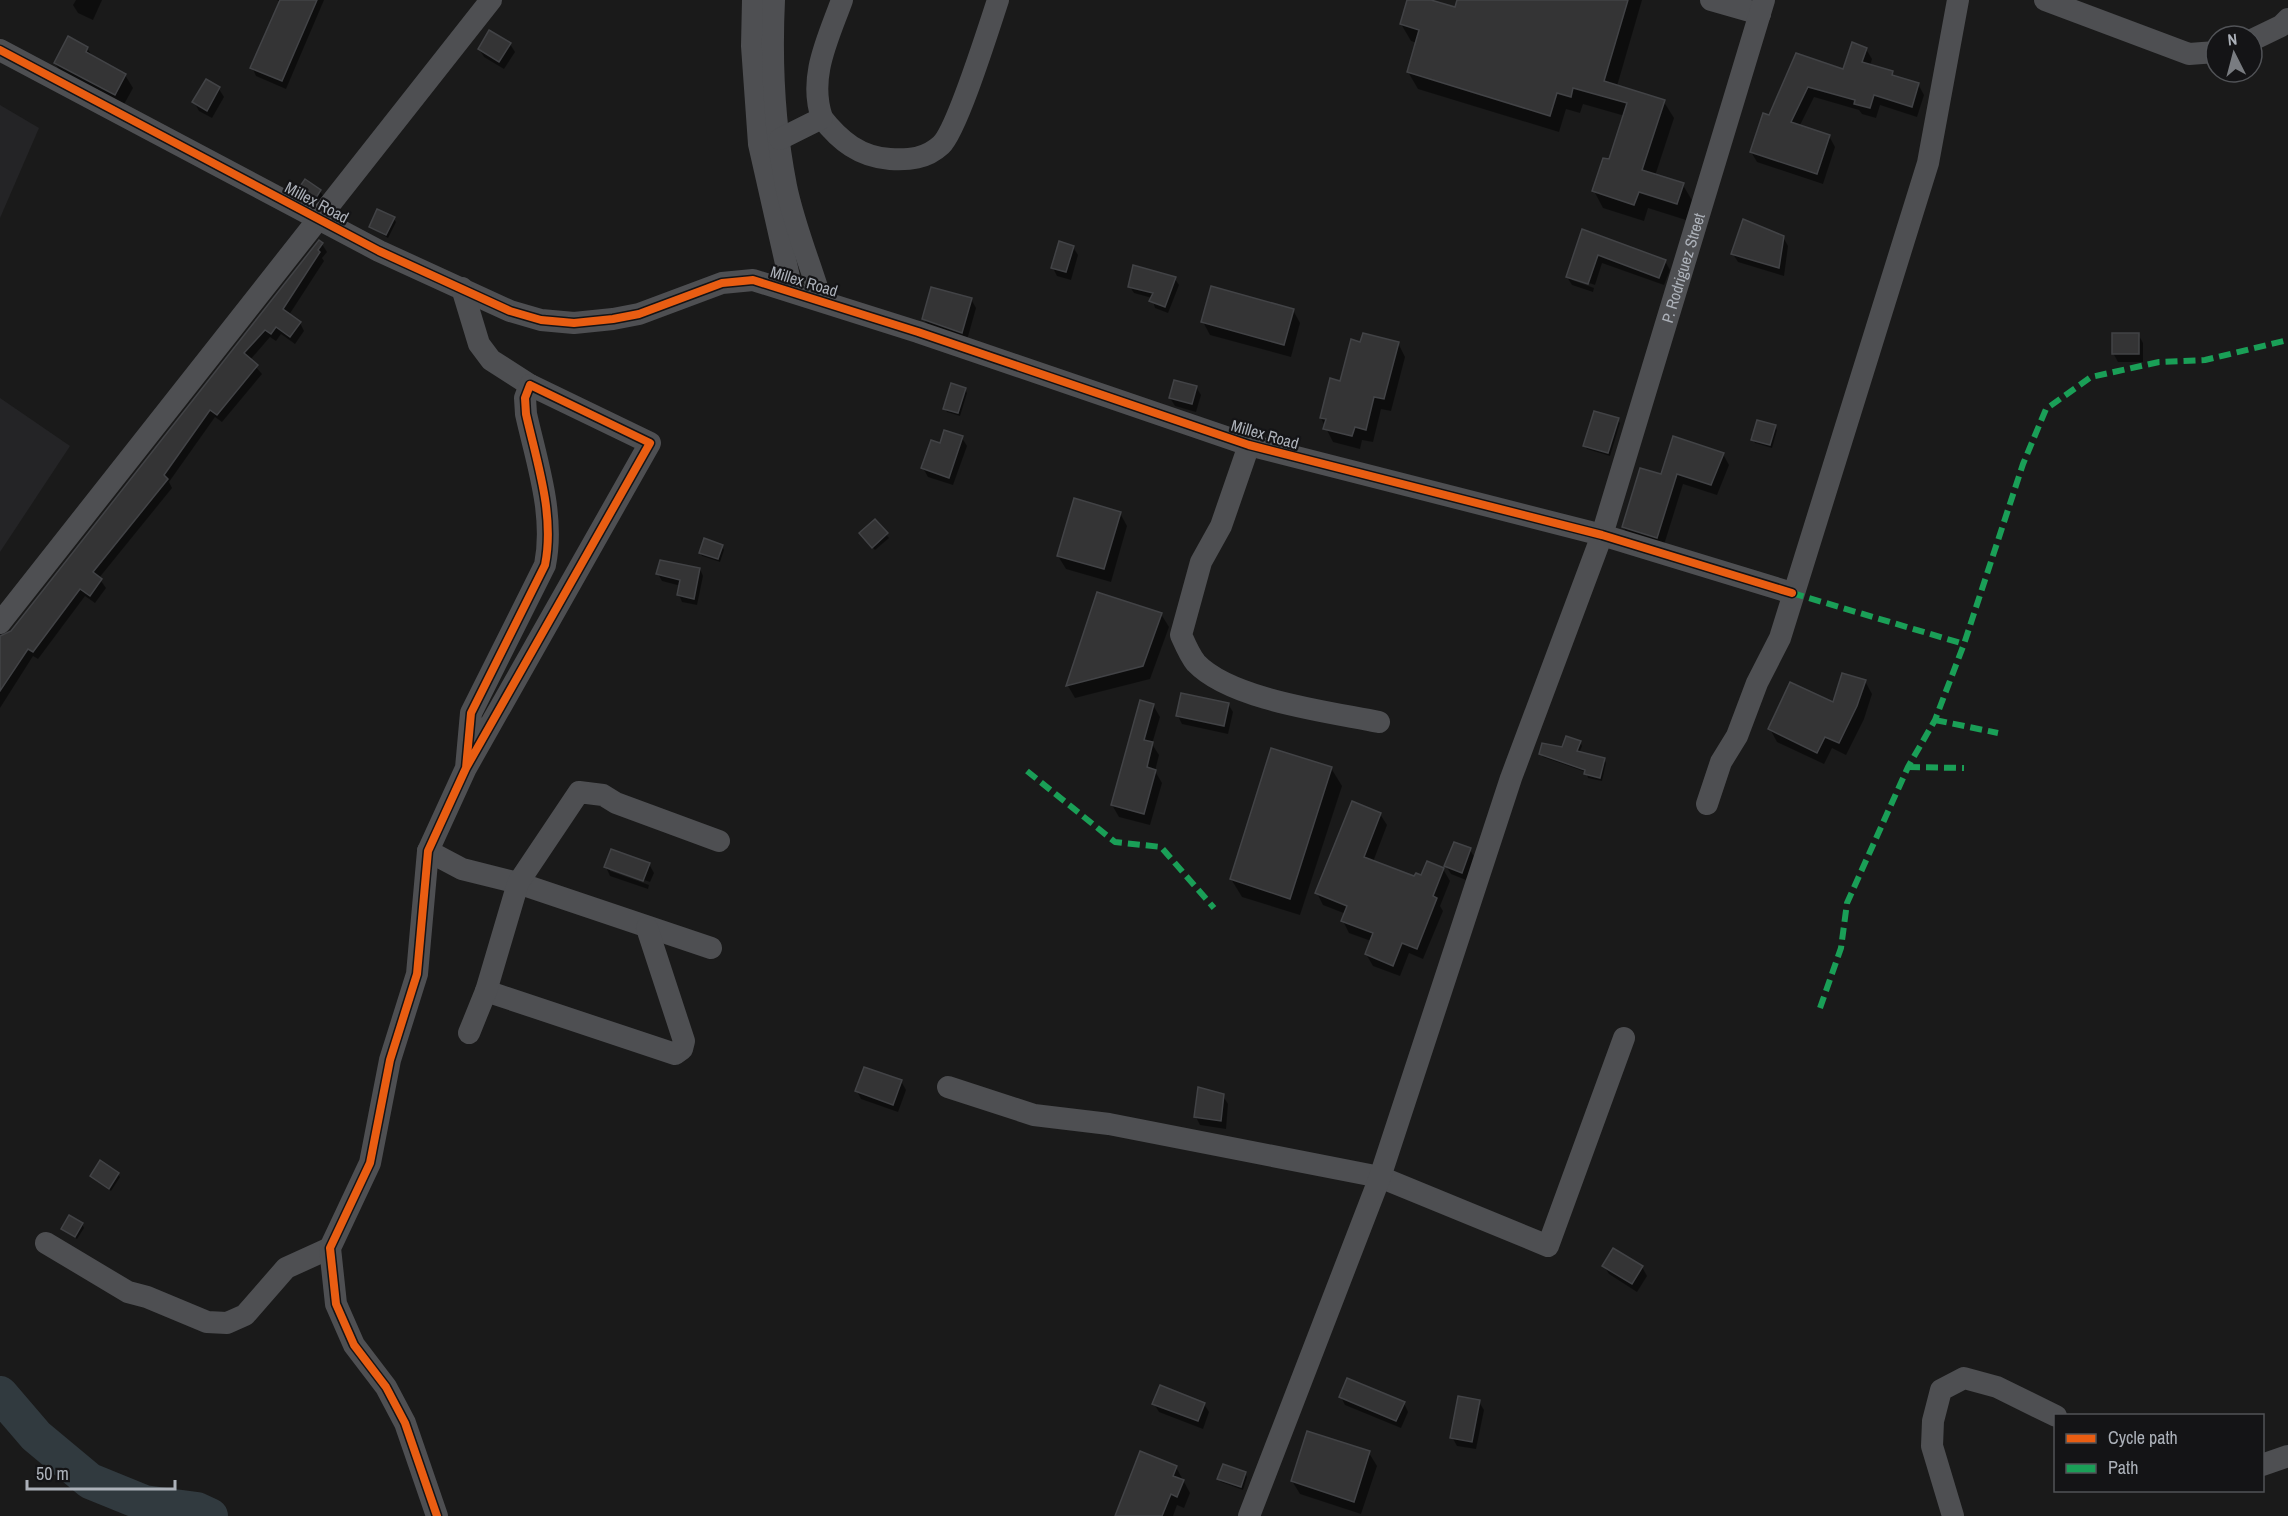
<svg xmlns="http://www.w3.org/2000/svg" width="2288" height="1516" font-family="'Archivo Narrow',sans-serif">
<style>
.built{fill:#242426}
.shadow{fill:#0007}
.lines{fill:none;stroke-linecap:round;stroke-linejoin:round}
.river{stroke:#313a3f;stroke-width:36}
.building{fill:#343435;stroke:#424346;stroke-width:1.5}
.minor{stroke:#4e4f52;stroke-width:22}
.quiet{stroke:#1a9f57;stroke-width:6;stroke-dasharray:12 6;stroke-linecap:butt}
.cycleway-casing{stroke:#141416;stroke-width:11}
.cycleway{stroke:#e95d12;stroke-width:8}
.labels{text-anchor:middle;stroke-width:4.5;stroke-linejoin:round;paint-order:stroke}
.street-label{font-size:16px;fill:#acb1b9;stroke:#141416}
</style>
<rect width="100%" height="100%" fill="#1a1a1a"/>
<g class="built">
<polygon points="0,105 39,128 0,218"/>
<polygon points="0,398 70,446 0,552"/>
</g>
<g class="shadow">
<polygon points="76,0 102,0 93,20 78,13 73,5"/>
<polygon points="277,0 324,0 286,89 256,76 252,67 281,2"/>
<polygon points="1408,0 1426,0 1456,9 1458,0 1642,0 1617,86 1664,102 1674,118 1655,176 1683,185 1693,202 1686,220 1648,208 1644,221 1603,208 1594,191 1610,161 1625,116 1583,104 1580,113 1566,109 1559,132 1418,89 1408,72 1417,43 1411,41 1401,24"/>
<polygon points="510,44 515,52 504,69 484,57 479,49"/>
<polygon points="87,48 93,57 125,75 133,88 122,108 63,76 55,63"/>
<polygon points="1866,49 1872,59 1870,66 1918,84 1924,95 1917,117 1880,105 1876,118 1862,114 1859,110 1814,97 1799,127 1829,136 1835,147 1823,184 1757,162 1751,152 1796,55 1844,71"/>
<polygon points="219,89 224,97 212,118 199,111 194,102"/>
<polygon points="320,191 325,199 319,209 303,200 298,192"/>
<polygon points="394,219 396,222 388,238 371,227"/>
<polygon points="1583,231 1665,261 1670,270 1664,285 1602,263 1595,285 1572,277 1572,280 1594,288 1593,292 1572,285 1567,277"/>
<polygon points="1783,237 1788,246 1784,276 1738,262 1733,254"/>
<polygon points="322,244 327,252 322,258 324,261 289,315 300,323 304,331 295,344 281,334 276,341 270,337 250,360 262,374 222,422 215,417 169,482 172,488 99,578 106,588 95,603 85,596 38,659 33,656 0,708 0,637 12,632"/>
<polygon points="1073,247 1078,255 1071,280 1057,276 1053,268"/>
<polygon points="1175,279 1179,285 1168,313 1155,308 1152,298 1134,293 1130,287"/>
<polygon points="971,299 976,308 967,340 929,327 924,319"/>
<polygon points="1293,310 1300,323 1291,357 1210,335 1203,322"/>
<polygon points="2138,334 2143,343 2143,362 2118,362 2113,353"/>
<polygon points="1398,343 1405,357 1391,411 1381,409 1373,442 1362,440 1360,449 1333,442 1321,418 1341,383"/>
<polygon points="1196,387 1201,395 1196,412 1175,406 1170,398"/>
<polygon points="965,389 967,393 960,416 947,412 945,409"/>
<polygon points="1618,420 1620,423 1610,456 1587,449 1585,446"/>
<polygon points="1775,426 1777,430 1772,448 1755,443 1753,439"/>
<polygon points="962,438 967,446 953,485 928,477 923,468"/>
<polygon points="1723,454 1729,465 1717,495 1683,484 1663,548 1630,538 1623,527 1662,476"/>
<polygon points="1120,513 1127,526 1111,582 1066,569 1058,556"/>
<polygon points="875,521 889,538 875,550 863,537"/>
<polygon points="722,546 724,550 720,562 702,556 700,553"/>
<polygon points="700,569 703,576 697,605 682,602 679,595 681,586 662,581 658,574"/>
<polygon points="1098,594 1161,614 1169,627 1150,679 1075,698 1068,686"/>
<polygon points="1865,681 1872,694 1864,719 1846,755 1832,748 1824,764 1777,742 1770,729 1834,704"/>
<polygon points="1228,704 1233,712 1228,734 1182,724 1178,716"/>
<polygon points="1153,705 1160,717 1152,744 1159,755 1155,771 1162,783 1150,825 1119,817 1112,805"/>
<polygon points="1580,742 1582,746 1579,753 1604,759 1606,763 1602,781 1588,778 1586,772 1543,757 1541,753"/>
<polygon points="1331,768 1342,786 1300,915 1242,897 1231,879"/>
<polygon points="1380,814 1387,825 1373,862 1415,878 1443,869 1450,881 1440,906 1443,911 1423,959 1409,953 1400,976 1373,966 1366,954 1371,941 1349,933 1343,921 1346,914 1323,905 1317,893"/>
<polygon points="1470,850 1475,858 1466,880 1451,874 1446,866"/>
<polygon points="649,864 654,873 650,882 610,868 610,871 649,885 648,889 610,876 606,867"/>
<polygon points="901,1081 906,1090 898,1112 861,1099 857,1091"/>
<polygon points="1223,1096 1228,1104 1226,1129 1200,1125 1196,1117"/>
<polygon points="118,1174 120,1177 111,1191 91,1176"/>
<polygon points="82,1224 84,1228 77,1239 63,1229"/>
<polygon points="1604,1266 1642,1267 1647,1276 1637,1292 1609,1274"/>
<polygon points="1341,1397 1404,1403 1408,1412 1401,1428 1345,1405"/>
<polygon points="1479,1402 1484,1410 1476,1449 1457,1446 1452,1437"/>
<polygon points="1154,1404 1204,1404 1209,1412 1203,1429 1159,1412"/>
<polygon points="1369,1453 1377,1466 1361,1514 1300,1494 1292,1481"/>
<polygon points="1176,1467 1190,1493 1184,1508 1177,1505 1173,1516 1117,1516"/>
<polygon points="1245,1473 1247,1477 1243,1490 1221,1482 1219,1479"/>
</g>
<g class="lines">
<polyline class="river" points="0,1394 36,1436 90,1481 144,1503 197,1510 210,1516"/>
</g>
<g class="building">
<polygon points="280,0 317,0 282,81 250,68"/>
<polygon points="1407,0 1431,0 1455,7 1457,0 1628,0 1604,81 1665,100 1642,170 1684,183 1677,204 1639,192 1634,205 1592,191 1603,158 1609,159 1627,103 1573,88 1571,97 1557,93 1550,116 1407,72 1419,30 1400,24"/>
<polygon points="489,30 511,43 499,62 478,49"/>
<polygon points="68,36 88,47 86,52 126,74 115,95 54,63"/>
<polygon points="1852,42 1867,48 1862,62 1893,71 1892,75 1919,83 1912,107 1874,95 1870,108 1854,104 1855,100 1808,87 1791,122 1830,135 1817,174 1750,152 1763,113 1769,115 1796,53 1843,69"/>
<polygon points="206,79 220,87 207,111 192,102"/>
<polygon points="305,179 321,190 314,201 296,192"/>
<polygon points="377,209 395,217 386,235 369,227"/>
<polygon points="1743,219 1784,236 1779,268 1731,254"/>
<polygon points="1582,229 1666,260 1659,278 1598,255 1588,284 1566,277"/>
<polygon points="319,240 323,243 318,250 320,252 283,309 301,322 290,337 276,327 271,334 265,330 244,353 258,365 217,415 210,410 164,475 168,479 93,572 102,579 90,596 80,589 33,652 28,649 0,691 0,636 11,631"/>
<polygon points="1059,241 1074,246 1066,272 1051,268"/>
<polygon points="1133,265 1176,277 1165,307 1149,301 1153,293 1128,287"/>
<polygon points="1211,286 1294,309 1284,345 1201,322"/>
<polygon points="931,287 972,298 962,333 922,319"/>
<polygon points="1363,333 1399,342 1384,399 1374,397 1366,430 1355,427 1352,436 1323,429 1326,419 1320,418 1330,378 1340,381 1351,339 1360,342"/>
<rect x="2112" y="333" width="27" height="21"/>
<polygon points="1174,380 1197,386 1192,404 1169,398"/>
<polygon points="951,383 966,388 958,413 943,409"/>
<polygon points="1594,411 1619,418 1608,453 1583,446"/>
<polygon points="1757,420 1776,425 1770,445 1751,440"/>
<polygon points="944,430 963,436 949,478 921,468 931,440 940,443"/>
<polygon points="1673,436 1724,453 1711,485 1677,474 1657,538 1622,527 1640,468 1661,474"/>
<polygon points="1074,498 1121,512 1104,569 1057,556"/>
<polygon points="875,519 888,533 872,548 859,533"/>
<polygon points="704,538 723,545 718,559 699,553"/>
<polygon points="660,560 700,568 694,599 677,595 680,580 656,574"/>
<polygon points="1097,592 1162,613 1143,666 1066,686"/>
<polygon points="1842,673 1866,680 1857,706 1839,743 1825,737 1817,753 1768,729 1790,682 1833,702"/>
<polygon points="1181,693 1229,703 1224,726 1176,716"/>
<polygon points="1140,700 1154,704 1144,740 1153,742 1147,767 1156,770 1144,814 1111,805"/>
<polygon points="1566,736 1581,741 1577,751 1605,758 1600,778 1584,774 1585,770 1539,754 1542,743 1562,747"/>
<polygon points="1271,748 1332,767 1290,899 1230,879"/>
<polygon points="1352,801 1381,813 1364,857 1414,876 1416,873 1421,875 1427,861 1444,868 1433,896 1437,898 1417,949 1402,943 1393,966 1365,954 1373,933 1341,921 1347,906 1315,893"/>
<polygon points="1454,842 1471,848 1462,873 1444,866"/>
<polygon points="611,849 650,863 643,881 604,867"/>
<polygon points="864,1067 902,1080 893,1105 855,1091"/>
<polygon points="1198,1087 1224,1094 1221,1121 1194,1117"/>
<polygon points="100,1160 119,1173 109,1189 90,1176"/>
<polygon points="69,1215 83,1223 75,1237 61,1229"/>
<polygon points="1613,1248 1643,1266 1632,1284 1602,1266"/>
<polygon points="1347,1378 1405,1402 1396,1421 1339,1397"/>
<polygon points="1160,1385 1205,1403 1198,1421 1152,1404"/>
<polygon points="1458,1396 1480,1400 1472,1442 1450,1438"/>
<polygon points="1307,1431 1370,1451 1354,1502 1291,1481"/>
<polygon points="1140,1451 1177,1466 1173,1476 1184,1480 1177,1497 1171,1494 1162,1516 1115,1516"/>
<polygon points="1223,1464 1246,1472 1241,1487 1217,1479"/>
</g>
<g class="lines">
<g class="minor">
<polyline points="753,0 752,46 759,144 792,290"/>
<path d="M774,0C771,62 774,125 786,186C794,225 810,263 821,300"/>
<polyline points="1711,0 1760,14"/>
<polyline points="2045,0 2189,54 2216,52"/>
<polyline points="2252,40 2281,26 2288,19"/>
<polyline points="0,50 379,251 510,311 541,320 574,323 613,319 639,314 722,283 753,280 918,332 1249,445 1602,535 1792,593"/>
<path d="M822,118C840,141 860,157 890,159C909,160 926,159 941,145C957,130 989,27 998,0"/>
<path d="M780,139L822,118C808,77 828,39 842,0"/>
<polyline points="462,288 479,344 491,360 530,385"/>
<path d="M1249,445L1221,526L1201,562L1181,635C1185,644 1190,656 1196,663C1231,700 1330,712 1379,722"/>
<polyline points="0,623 491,0"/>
<polyline points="1707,804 1721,762 1737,736 1757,683 1780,638 1928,163 1958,0"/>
<polyline points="428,851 462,869 518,883 711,948"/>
<polyline points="486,991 675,1054 682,1049 684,1041 647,928"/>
<polyline points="469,1033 486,991 518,883 579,792 603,795 616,803 719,841"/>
<polyline points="948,1087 1034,1115 1109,1124 1380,1177 1548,1246 1624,1038"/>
<polyline points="46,1243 128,1292 147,1297 207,1322 227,1323 245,1315 286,1268 330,1248"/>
<polyline points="2262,1465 2288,1456"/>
<path d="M437,1516L405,1423L386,1387L354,1345L336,1304L330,1248L370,1163L390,1060L417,974L428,851L466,768L471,713L545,565C555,515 537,463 526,414L525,398L530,385L650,443L466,768"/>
<path id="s1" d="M1249,1516L1380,1177L1511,778L1602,535L1764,0"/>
<polyline points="1953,1516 1932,1446 1933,1421 1941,1390 1964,1378 1997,1387 2056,1416"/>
</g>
<g class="quiet">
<polyline points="1792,593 1964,644"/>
<polyline points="1935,720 1998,733"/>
<polyline points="1908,767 1964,768"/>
<polyline points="1027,771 1115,842 1161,847 1214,908"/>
<polyline points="1820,1008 1841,948 1847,903 1908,767 1935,720 1964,644 2023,464 2046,409 2091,377 2159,362 2205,360 2288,340"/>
</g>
<g class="cycleway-casing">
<g id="cycleway">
<polyline points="0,50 379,251 510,311 541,320 574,323 613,319 639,314 722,283 753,280 918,332 1249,445 1602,535 1792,593"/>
<path d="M437,1516L405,1423L386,1387L354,1345L336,1304L330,1248L370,1163L390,1060L417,974L428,851L466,768L471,713L545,565C555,515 537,463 526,414L525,398L530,385L650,443L466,768"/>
</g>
</g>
<use href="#cycleway" class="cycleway"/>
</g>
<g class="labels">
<g class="street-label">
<text transform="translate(317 202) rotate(28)" y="6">Millex Road</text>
<text dy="6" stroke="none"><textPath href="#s1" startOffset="1322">P. Rodriguez Street</textPath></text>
<text transform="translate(804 281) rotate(17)" y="6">Millex Road</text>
<text transform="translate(1265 434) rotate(16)" y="6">Millex Road</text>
</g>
</g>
<rect x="2054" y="1414" width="210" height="78" fill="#141416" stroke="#515357" stroke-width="1.5"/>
<rect x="2066" y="1434" width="30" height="9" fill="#e95d12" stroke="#515357" stroke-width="1.5"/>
<text x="2108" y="1444" font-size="18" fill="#acb1b9">Cycle path</text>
<rect x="2066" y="1464" width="30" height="9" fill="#1a9f57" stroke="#515357" stroke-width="1.5"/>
<text x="2108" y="1474" font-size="18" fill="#acb1b9">Path</text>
<g transform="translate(2234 54) rotate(354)"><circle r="28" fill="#141416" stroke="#515357" stroke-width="1.5"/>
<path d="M0-4.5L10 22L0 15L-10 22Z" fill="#797c81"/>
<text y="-9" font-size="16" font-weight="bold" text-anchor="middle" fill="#acb1b9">N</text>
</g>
<path d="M27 1480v9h148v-9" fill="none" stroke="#acb1b9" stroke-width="3"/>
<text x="36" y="1480" font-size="18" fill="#acb1b9" stroke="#141416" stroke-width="4.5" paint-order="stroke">50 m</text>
</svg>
